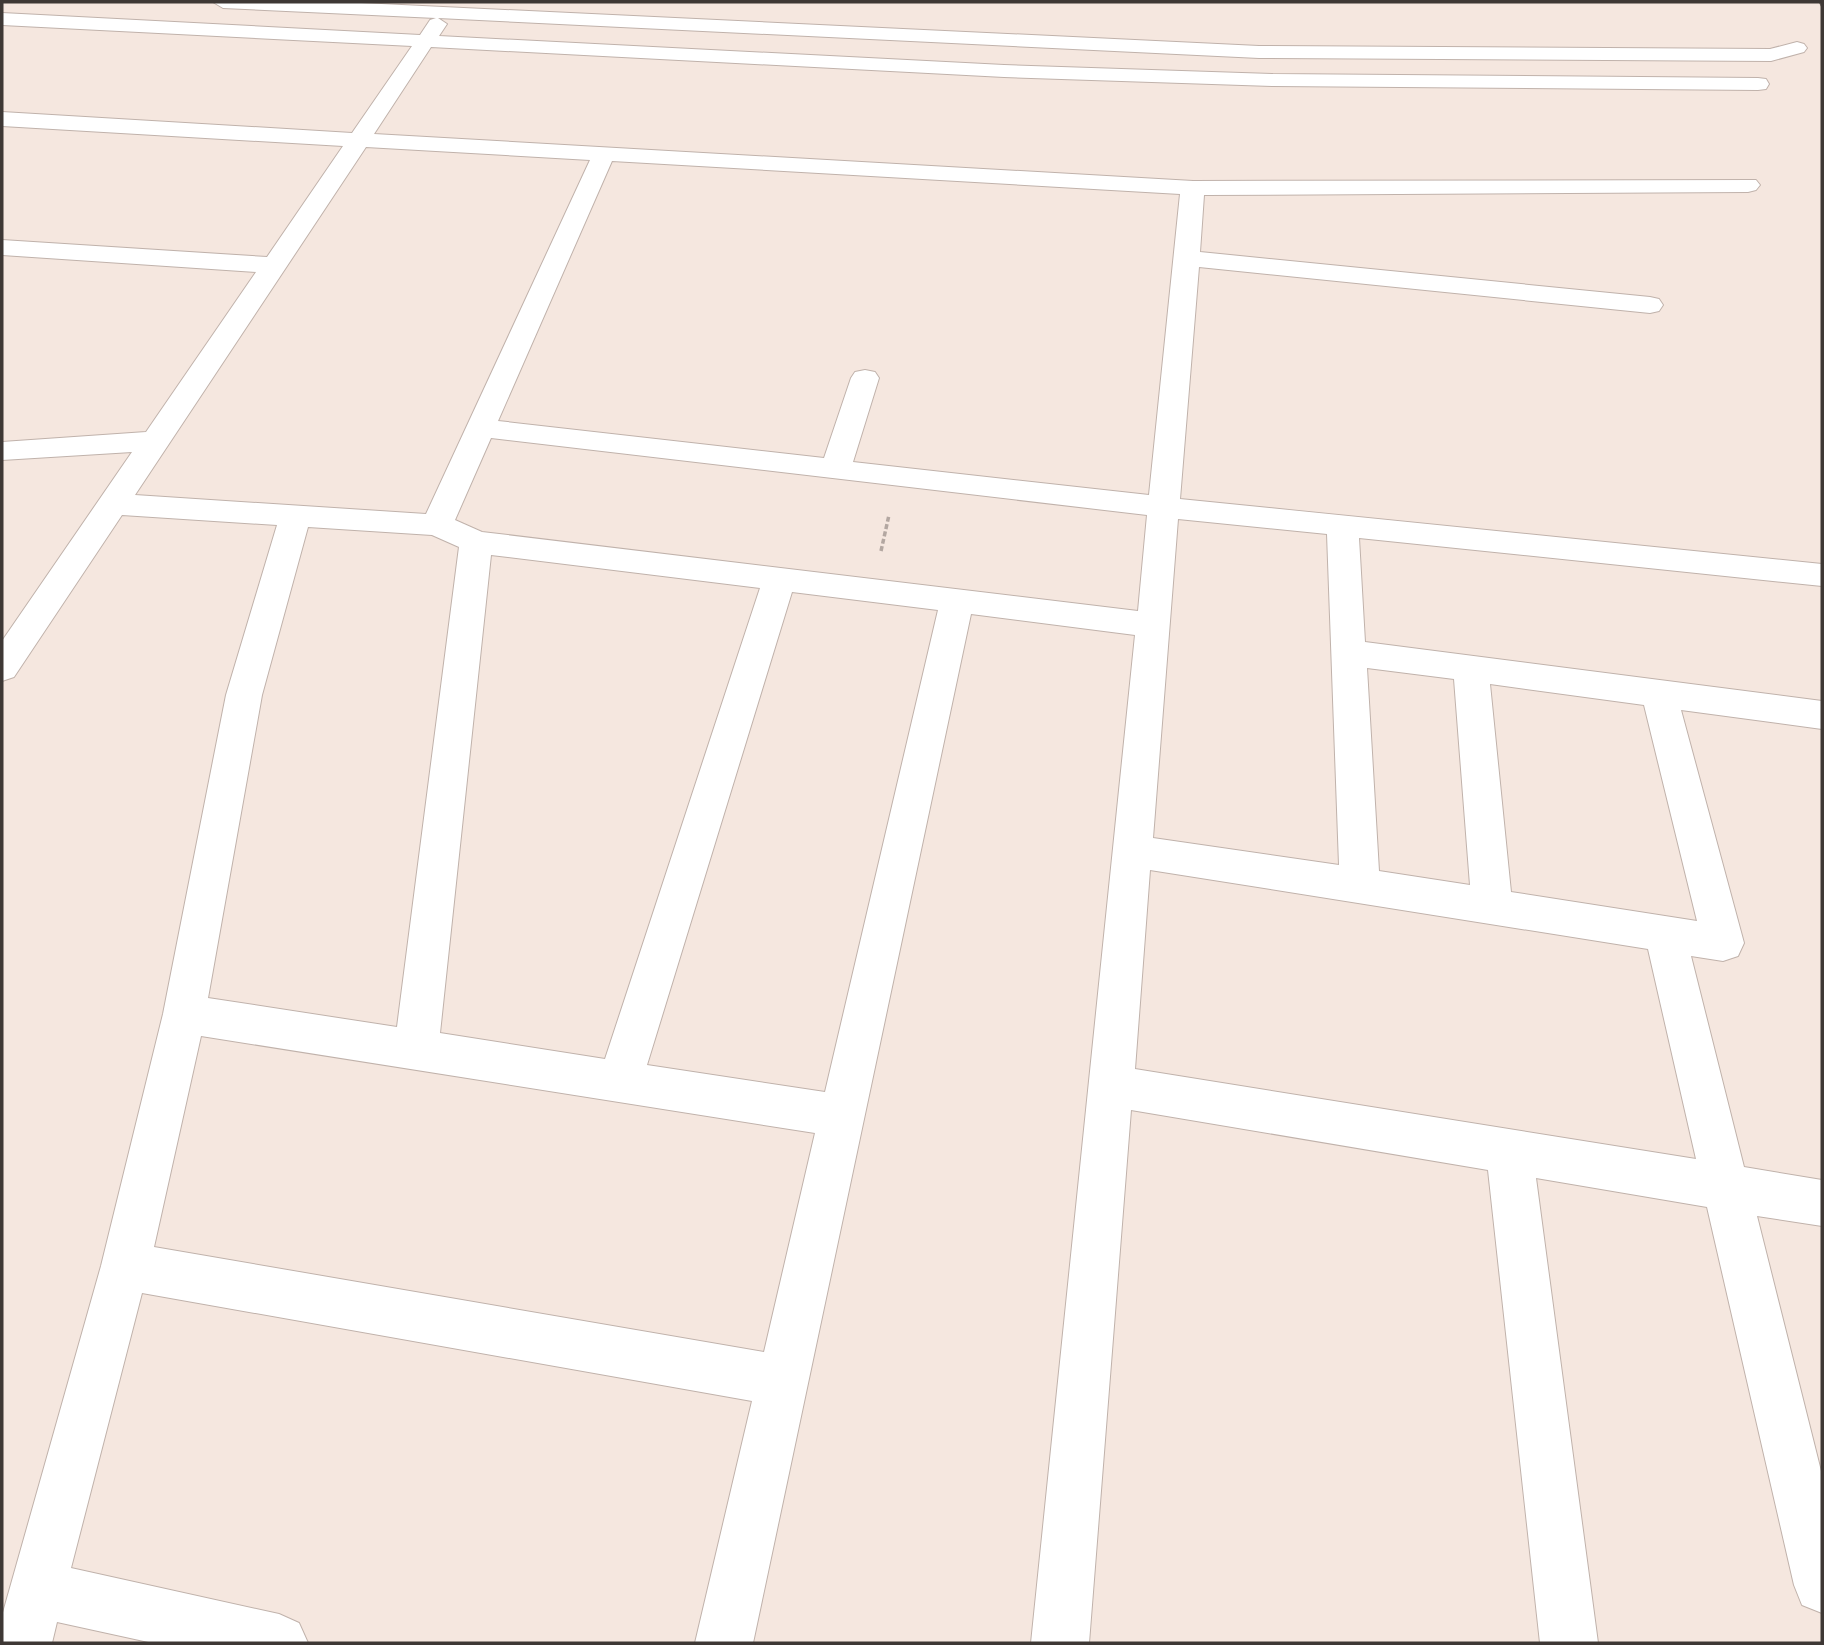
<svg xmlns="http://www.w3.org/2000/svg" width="1824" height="1645" font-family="'Golos Text',sans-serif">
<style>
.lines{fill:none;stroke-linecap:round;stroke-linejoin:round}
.minor-casing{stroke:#c0b2ab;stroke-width:2}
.path{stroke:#b3a7a1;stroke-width:3.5;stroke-dasharray:5 2.5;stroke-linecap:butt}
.minor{fill:#fff;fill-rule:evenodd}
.rail{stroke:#706864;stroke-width:2.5;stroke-dasharray:5 5;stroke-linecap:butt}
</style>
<rect width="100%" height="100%" fill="#f5e7df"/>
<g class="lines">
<g class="minor-casing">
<path id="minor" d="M213,2H340L1259,46L1770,49L1797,42L1804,44L1807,48L1804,52L1771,61L1259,58L438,18L447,24L439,36L1004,65L1273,74L1758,78L1766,79L1769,84L1766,89L1758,90L1273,86L1004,77L431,47L374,134L1193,181L1756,180L1760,185L1756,190L1748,192L1204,195L1200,252L1650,297L1659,299L1663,305L1659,311L1650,313L1199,267L1180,499L1822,564V586L1359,538L1365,642L1822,701V729L1681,710L1744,943L1738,956L1723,961L1691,956L1744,1167L1822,1180V1226L1757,1216L1822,1475V1613L1802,1605L1794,1585L1707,1207L1536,1178L1598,1643H1540L1488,1170L1131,1110L1089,1643H1031L1135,635L971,614L753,1643H695L752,1401L142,1293L71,1568L279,1614L299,1623L308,1643H153L57,1622L52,1643H2V1616L101,1266L163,1014L226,695L277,525L122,515L14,677L2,681V641L132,452L2,460V442L146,432L256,272L2,255V240L267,257L343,146L2,126V112L352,133L412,46L2,25V13L420,35L430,20L436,18L223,8ZM366,147L590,160L426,514L135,495ZM612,161L1180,194L1149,495L853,462L879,378L875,372L865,370L855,372L851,378L824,458L498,421ZM491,438L1147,515L1138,611L482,532L455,520ZM1178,519L1327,534L1339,865L1153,838ZM308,527L432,535L459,547L397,1027L208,998L262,695ZM491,555L760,588L605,1059L440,1033ZM792,592L938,610L825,1092L647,1065ZM1367,668L1454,679L1470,885L1379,871ZM1490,684L1644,705L1697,921L1511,892ZM1150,870L1648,949L1696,1159L1135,1069ZM201,1036L815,1133L764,1352L154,1247Z"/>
</g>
<polyline class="path" points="881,551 889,515"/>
<use href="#minor" class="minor"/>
<polyline class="rail" points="1820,2 1822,6"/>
</g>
<rect width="1824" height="1645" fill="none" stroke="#3e3835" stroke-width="7"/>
</svg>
